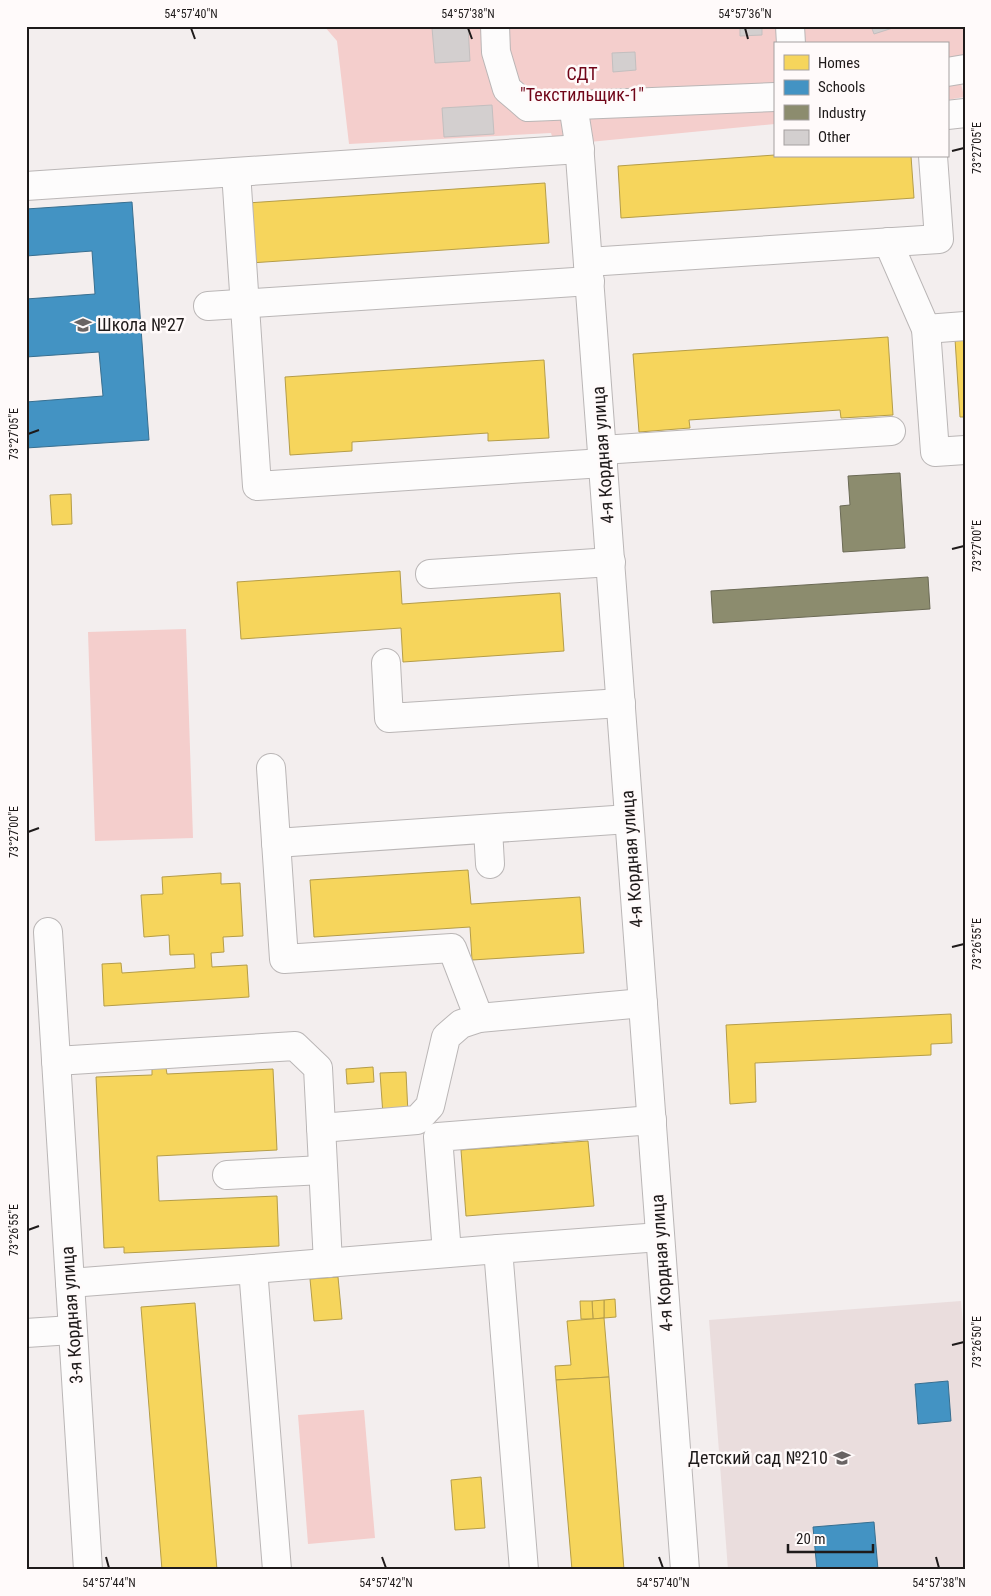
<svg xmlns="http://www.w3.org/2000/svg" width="991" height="1596" font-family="'Roboto Condensed',sans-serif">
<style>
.built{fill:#eadddd}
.green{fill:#f4cecc}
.homes{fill:#f6d55c;stroke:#b59d48}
.schools{fill:#4393c3;stroke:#386f90}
.industry{fill:#8c8c6e;stroke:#6b6a55}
.building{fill:#d3cfcf;stroke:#c3bfbf}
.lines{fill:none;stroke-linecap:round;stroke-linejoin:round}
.minor-casing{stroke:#bab6b6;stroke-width:30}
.minor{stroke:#fdfcfc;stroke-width:28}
.ticks{fill:none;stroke:#1e1a1a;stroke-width:2}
.labels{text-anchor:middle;stroke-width:5;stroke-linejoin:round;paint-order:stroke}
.park-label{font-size:18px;fill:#700518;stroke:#fffafa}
.poi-label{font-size:18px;fill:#1e1a1a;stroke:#fffafa;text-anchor:start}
.street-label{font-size:18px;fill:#1e1a1a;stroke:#fffafa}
.neatline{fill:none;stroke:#1e1a1a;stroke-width:2}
.ticks-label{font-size:12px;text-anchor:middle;fill:#1e1a1a}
</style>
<rect width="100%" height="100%" fill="#f3eeee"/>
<polygon class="built" points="961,1301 965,1347 965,1570 728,1570 709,1320"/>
<g class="green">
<polygon points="324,26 965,26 965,82 961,83 964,97 947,100 947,44 775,44 775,124 579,143 555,147 551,133 349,144 337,41"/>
<polygon points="186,629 193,838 95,841 88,632"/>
<polygon points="364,1410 375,1538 308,1544 298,1415"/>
</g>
<g class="homes">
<polygon points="775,155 911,156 914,198 621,218 618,166"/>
<polygon points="545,183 549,243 250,263 247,203"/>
<polygon points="888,337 893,415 841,418 840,410 689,420 690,428 639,432 633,354"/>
<polygon points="965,338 965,417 960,417 955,339"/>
<polygon points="544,360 549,438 488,441 488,433 352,442 352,451 290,455 285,377"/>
<polygon points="71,494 72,524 52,525 50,495"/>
<polygon points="400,571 402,604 560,593 564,651 403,662 401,628 241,639 237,582"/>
<polygon points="468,870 471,904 580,897 584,953 472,960 470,927 314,937 310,880"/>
<polygon points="221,873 221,884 240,883 243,936 223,937 224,952 211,953 212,967 247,965 249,997 104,1006 102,964 121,963 122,973 195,968 194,954 170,955 169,935 144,937 141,895 163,894 162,877"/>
<polygon points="951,1014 952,1043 931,1044 931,1055 755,1063 756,1102 730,1104 726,1025"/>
<polygon points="373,1067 374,1082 347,1084 346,1069"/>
<polygon points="152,1068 166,1068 167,1074 273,1069 277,1150 157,1156 159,1201 277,1196 279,1246 124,1253 124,1247 104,1248 96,1077 152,1075"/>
<polygon points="406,1072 408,1114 383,1115 380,1073"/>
<polygon points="588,1141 594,1206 466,1216 461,1150"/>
<polygon points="338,1277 342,1319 314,1321 310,1279"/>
<polygon points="615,1299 616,1317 604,1318 604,1300"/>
<polygon points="604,1300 604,1318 593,1319 592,1301"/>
<polygon points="580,1301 592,1301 593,1319 581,1319"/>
<polygon points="195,1303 217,1570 162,1570 141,1307"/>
<polygon points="604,1318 609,1377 556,1380 555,1366 571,1365 567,1321"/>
<polygon points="609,1377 624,1570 572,1570 556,1380"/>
<polygon points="481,1477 485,1528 455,1530 451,1480"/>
</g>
<g class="schools">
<polygon points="132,202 149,440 26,448 26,402 103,396 99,352 26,357 26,299 95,294 92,251 26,256 26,209"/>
<polygon points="948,1381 951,1421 918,1424 915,1384"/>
<polygon points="874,1522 878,1570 817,1570 813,1527"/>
</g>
<g class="industry">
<polygon points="900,473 905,548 843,552 840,506 850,505 848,476"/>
<polygon points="928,577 930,609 713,623 711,591"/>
</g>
<g class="building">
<polygon points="468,26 470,61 435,63 432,28"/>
<polygon points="740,26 762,26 762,35 740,36"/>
<polygon points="871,26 899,26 874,34"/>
<polygon points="635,52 636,70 613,72 612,53"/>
<polygon points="492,105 494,134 444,137 442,108"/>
</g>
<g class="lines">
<g class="minor-casing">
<g id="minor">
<polyline points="495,26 496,52 507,89 528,107 775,97"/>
<polyline points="790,26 791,44"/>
<polyline points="947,72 965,69"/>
<polyline points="573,105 579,143 685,1570"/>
<polyline points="947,115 965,113"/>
<polyline points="236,172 257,486 603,463"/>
<polyline points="26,186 580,149"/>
<polyline points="888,242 926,329 935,452 965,450"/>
<polyline points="588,262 939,239 933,156"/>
<polyline points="208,306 590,281"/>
<polyline points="926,329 965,326"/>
<polyline points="602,450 891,431"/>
<polyline points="430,574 611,562"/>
<polyline points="386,663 389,718 621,703"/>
<polyline points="271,768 284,959 452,948 479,1018"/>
<polyline points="488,829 490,864"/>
<polyline points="276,843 629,819"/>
<polyline points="48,932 88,1570"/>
<polyline points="56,1061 295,1046 318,1068 328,1263"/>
<polyline points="321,1128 417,1120 430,1106 446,1037 461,1024 479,1018 643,1003"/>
<polyline points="227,1175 323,1170"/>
<polyline points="447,1253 438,1137 652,1120 652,1129"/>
<polyline points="253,1269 498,1249"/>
<polyline points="70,1283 253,1269 277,1570"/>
<polyline points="26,1333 72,1330"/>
<polyline points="524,1570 498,1249 660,1237"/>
</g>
</g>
<use href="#minor" class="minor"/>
</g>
<path class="ticks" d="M191,28L195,39M468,28L472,39M745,28L748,39M952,151L964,148M28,434L39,430M952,549L964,546M28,832L39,828M952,947L964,944M28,1230L39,1226M952,1345L964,1342M106,1557L109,1568M382,1557L386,1568M659,1557L663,1568M936,1557L939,1568"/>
<defs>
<g id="school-bare" transform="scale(1.35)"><path d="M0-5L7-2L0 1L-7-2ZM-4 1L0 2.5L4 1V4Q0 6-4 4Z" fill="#696464" stroke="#fffafa" stroke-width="2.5" paint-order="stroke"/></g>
</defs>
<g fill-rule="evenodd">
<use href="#school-bare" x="83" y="325"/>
<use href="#school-bare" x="842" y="1458"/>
</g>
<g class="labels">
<g class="park-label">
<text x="582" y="80">СДТ<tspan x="582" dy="21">"Текстильщик-1"</tspan></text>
</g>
<g class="poi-label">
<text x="97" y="331">Школа №27</text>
<text x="828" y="1464" text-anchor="end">Детский сад №210</text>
</g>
<g class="street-label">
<text transform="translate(603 455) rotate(-94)" y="6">4-я Кордная улица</text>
<text transform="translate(632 859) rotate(-94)" y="6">4-я Кордная улица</text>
<text transform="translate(662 1263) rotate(-94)" y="6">4-я Кордная улица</text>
<text transform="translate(72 1315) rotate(-94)" y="6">3-я Кордная улица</text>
</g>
</g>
<rect width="991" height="1596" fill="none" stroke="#fffafa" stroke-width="55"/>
<rect x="774" y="42" width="175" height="115" fill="#fffafa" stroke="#a5a0a0"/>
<rect x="784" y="55" width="25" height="15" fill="#f6d55c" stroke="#a5a0a0"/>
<text x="818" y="68" font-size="15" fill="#1e1a1a">Homes</text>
<rect x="784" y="80" width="25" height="15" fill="#4393c3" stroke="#a5a0a0"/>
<text x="818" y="92" font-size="15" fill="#1e1a1a">Schools</text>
<rect x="784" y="105" width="25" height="15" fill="#8c8c6e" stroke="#a5a0a0"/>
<text x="818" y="118" font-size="15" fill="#1e1a1a">Industry</text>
<rect x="784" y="130" width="25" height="15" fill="#d3cfcf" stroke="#a5a0a0"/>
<text x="818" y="142" font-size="15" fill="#1e1a1a">Other</text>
<path d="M788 1544v8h85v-8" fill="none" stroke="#1e1a1a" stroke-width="2.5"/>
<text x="796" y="1544" font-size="15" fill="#1e1a1a" stroke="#fffafa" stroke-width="4" paint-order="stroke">20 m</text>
<rect x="28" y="28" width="936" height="1540" class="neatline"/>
<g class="ticks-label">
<text x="191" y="18">54°57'40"N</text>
<text x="468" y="18">54°57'38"N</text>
<text x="745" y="18">54°57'36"N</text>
<text transform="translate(977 148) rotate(-90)" y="4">73°27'05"E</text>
<text transform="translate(14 434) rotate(-90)" y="4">73°27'05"E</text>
<text transform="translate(977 546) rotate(-90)" y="4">73°27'00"E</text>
<text transform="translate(14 832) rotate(-90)" y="4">73°27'00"E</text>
<text transform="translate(977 944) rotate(-90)" y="4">73°26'55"E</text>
<text transform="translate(14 1230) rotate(-90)" y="4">73°26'55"E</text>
<text transform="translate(977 1342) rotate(-90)" y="4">73°26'50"E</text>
<text x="109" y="1587">54°57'44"N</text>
<text x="386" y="1587">54°57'42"N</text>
<text x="663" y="1587">54°57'40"N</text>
<text x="939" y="1587">54°57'38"N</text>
</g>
</svg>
